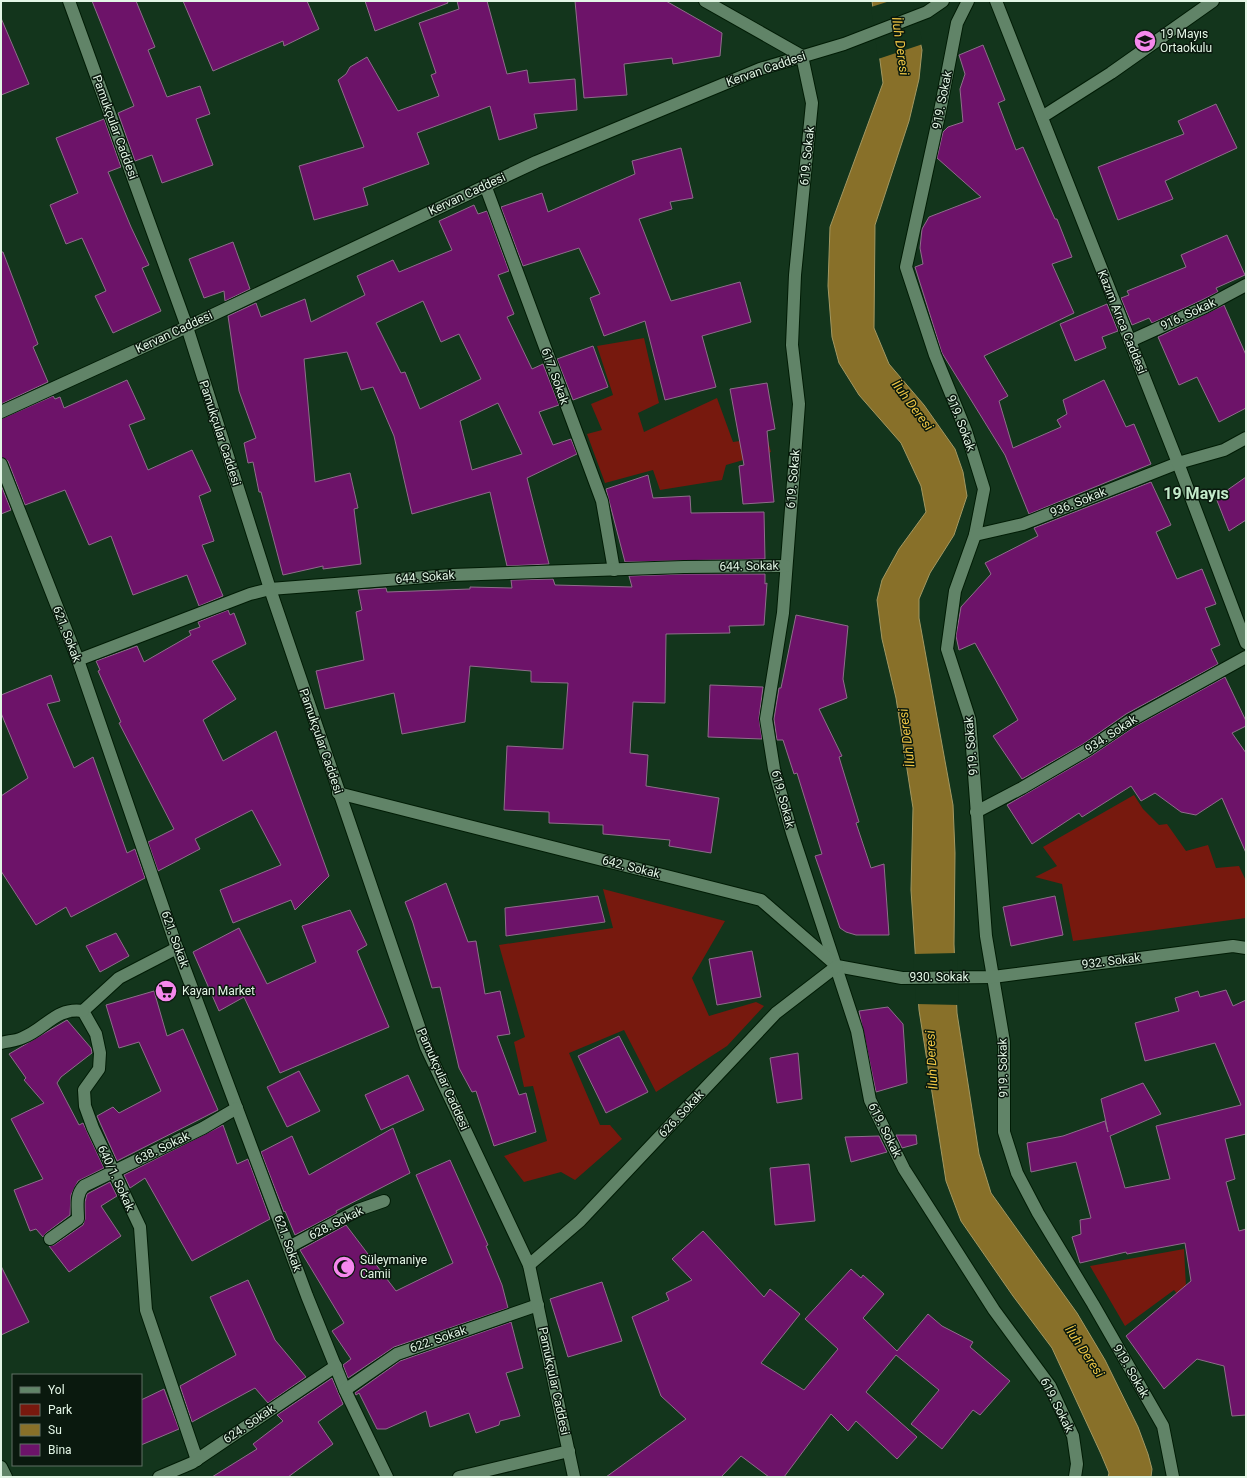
<svg xmlns="http://www.w3.org/2000/svg" width="1247" height="1478" font-family="Roboto,sans-serif">
<style>
.green{fill:#77190e}
.water{fill:#887029;stroke:#a39862}
.pier{fill:#13351c}
.building{fill:#6d1369;stroke:#8f6d8b;fill-rule:evenodd}
.lines{fill:none;stroke-linecap:round;stroke-linejoin:round}
.service-casing{stroke:#001c05;stroke-width:14}
.pedestrian-casing{stroke:#001c05;stroke-width:14}
.minor-casing{stroke:#001c05;stroke-width:14}
.tertiary-casing{stroke:#001c05;stroke-width:14}
.service{stroke:#618468;stroke-width:12}
.pedestrian{stroke:#618468;stroke-width:12}
.minor{stroke:#618468;stroke-width:12}
.tertiary{stroke:#618468;stroke-width:12}
.labels{text-anchor:middle;stroke-width:3;stroke-linejoin:round;paint-order:stroke}
.poi-label{font-size:12px;fill:#e3f6e6;stroke:#0a190e;text-anchor:start}
.street-label{font-size:12px;fill:#e3f6e6;stroke:#0a190e}
.water-label{font-size:13px;font-style:italic;fill:#efc544;stroke:#0a190e}
.district-label{font-size:16px;font-weight:bold;fill:#c3eaca;stroke:#0a190e}
</style>
<rect width="100%" height="100%" fill="#13351c"/>
<g class="green">
<polygon points="644,338 659,403 638,413 644,432 717,398 733,442 767,437 771,452 726,465 722,480 660,490 653,470 605,483 587,434 602,430 591,404 613,395 597,346"/>
<polygon points="1134,795 1143,809 1159,825 1167,824 1186,851 1208,845 1216,868 1239,866 1246,881 1246,918 1073,941 1062,884 1035,877 1057,866 1043,847"/>
<polygon points="603,889 725,921 692,978 709,1016 756,1002 764,1006 727,1046 656,1092 624,1030 569,1053 600,1125 610,1125 622,1139 575,1180 561,1172 524,1182 504,1156 547,1141 533,1086 524,1087 514,1042 525,1037 499,945 613,928"/>
<polygon points="1184,1249 1187,1306 1174,1290 1125,1326 1090,1266"/>
</g>
<polygon class="water" points="872,1 911,1 922,50 919,79 909,121 875,225 874,328 889,364 924,405 955,449 963,472 967,496 954,535 930,573 919,599 919,618 953,805 955,853 954,944 957,1013 979,1154 991,1193 1077,1313 1105,1360 1138,1427 1148,1454 1152,1469 1151,1477 1108,1477 1109,1473 1101,1454 1052,1348 1013,1296 961,1221 946,1181 919,1010 911,890 913,808 896,698 882,639 877,600 882,580 899,549 926,512 921,486 901,443 859,395 839,363 832,337 828,286 830,227 883,83"/>
<g class="pier">
<polygon points="890,1 913,1 923,44 878,59 871,7"/>
<polygon points="957,953 959,1005 916,1004 913,954"/>
</g>
<g class="building">
<polygon points="92,1 136,1 155,47 148,50 167,97 200,86 210,114 196,119 213,165 162,183 152,155 135,161 118,113 134,106"/>
<polygon points="183,1 307,1 319,29 284,46 283,41 213,71"/>
<polygon points="365,1 447,1 448,3 375,31"/>
<polygon points="457,1 487,1 507,74 527,70 529,83 575,79 577,110 534,114 537,128 499,140 490,106 417,133 429,164 363,188 368,205 314,220 299,166 364,147 338,80 346,74 350,67 367,57 398,111 439,96 431,75 436,73 419,23 459,9"/>
<polygon points="575,1 666,1 722,33 720,56 673,64 672,58 624,64 627,95 584,98"/>
<polygon points="1,18 29,84 1,95"/>
<polygon points="983,45 1005,100 998,103 1016,150 1023,147 1055,219 1057,219 1072,257 1052,264 1074,313 984,356 1008,396 999,401 1013,448 1061,427 1057,420 1067,414 1063,400 1104,380 1126,427 1134,424 1151,464 1029,514 1005,455 942,353 915,267 923,264 920,248 922,229 929,217 981,197 937,158 943,132 948,127 963,122 960,89 965,74 959,55"/>
<polygon points="1216,104 1237,148 1165,181 1173,199 1118,220 1098,167 1184,134 1178,121"/>
<polygon points="104,119 121,167 108,172 131,227 149,265 142,268 161,311 113,333 95,296 106,291 82,238 66,244 50,205 78,193 56,138"/>
<polygon points="681,148 693,198 670,202 672,209 639,219 671,301 740,282 751,322 702,336 716,387 665,400 645,321 604,336 590,298 600,294 579,248 523,266 501,207 542,193 548,212 635,174 632,161"/>
<path d="M474,205L478,214L487,211L509,271L498,275L514,314L507,317L532,369L543,364L559,405L539,412L553,445L571,439L577,454L527,478L549,564L507,566L490,492L412,514L394,436L373,387L361,390L347,352L304,359L315,482L350,473L358,508L354,509L361,564L323,569V566L283,575L261,492H259L253,462L248,463L244,443L256,438L239,391L228,316L256,303L261,317L305,299L311,322L365,295L357,276L393,260L399,272L452,250L439,221ZM423,301L441,342L459,334L481,379L420,409L405,372L401,373L376,323ZM498,403L522,454L472,470L460,421Z"/>
<polygon points="1227,235 1245,275 1216,288 1218,292 1202,300 1152,323 1149,318 1132,325 1121,298 1129,295 1127,291 1186,267 1181,255"/>
<polygon points="233,242 250,289 225,301 224,291 204,298 189,259"/>
<polygon points="1,252 3,252 38,344 33,347 48,382 1,404"/>
<polygon points="1107,304 1118,331 1102,337 1106,348 1075,361 1060,324"/>
<polygon points="1224,305 1246,355 1246,408 1219,422 1197,377 1179,385 1158,337"/>
<polygon points="593,346 608,387 573,400 557,359"/>
<polygon points="127,380 145,419 129,425 148,470 192,450 211,491 199,496 214,541 202,545 223,596 199,606 187,575 133,595 111,536 89,545 65,490 25,505 8,461 1,457 1,419 53,396 55,399 60,397 64,408"/>
<polygon points="767,383 775,429 767,431 774,502 743,504 739,466 744,465 730,389"/>
<polygon points="648,475 653,498 690,496 691,513 764,512 765,559 625,562 606,489"/>
<polygon points="1246,477 1246,520 1229,531 1216,498"/>
<polygon points="1151,482 1171,525 1156,532 1177,579 1202,569 1216,604 1205,608 1220,645 1211,649 1218,664 1126,714 1083,744 1022,779 993,736 1018,720 975,643 959,650 956,636 961,607 991,574 985,563 1038,536 1034,528"/>
<polygon points="1,485 11,510 1,514"/>
<polygon points="684,574 765,574 765,584 767,583 764,625 729,626 730,633 666,634 665,703 633,702 630,753 648,755 646,786 719,798 711,853 669,846 670,840 603,834 603,825 549,823 549,812 504,810 507,746 563,749 568,683 531,682 531,671 470,666 465,722 402,734 394,693 325,709 316,671 364,660 356,612 362,610 358,590 386,588 387,592 470,589 470,587 512,588 511,580 553,579 555,585 632,587 629,576"/>
<polygon points="228,610 230,615 234,613 246,644 212,661 236,699 203,720 223,761 276,731 329,876 295,910 291,900 233,923 220,890 281,865 252,810 195,839 200,849 158,871 148,842 174,829 119,723 121,722 98,671 100,670 96,661 137,646 144,662 191,635 189,631 200,627 198,622"/>
<polygon points="796,615 848,626 843,679 847,698 819,709 842,756 839,757 859,822 856,823 871,868 884,864 889,935 856,935 846,932 840,928 815,856 822,854 797,773 794,774 783,740 777,740 774,719 779,688 781,688"/>
<polygon points="51,675 60,701 47,704 74,768 93,757 127,853 135,849 145,878 71,917 66,907 36,925 1,871 1,796 28,778 1,713 1,695"/>
<polygon points="1225,677 1246,721 1246,726 1232,733 1246,753 1246,853 1222,798 1196,815 1181,812 1155,793 1141,801 1131,786 1082,817 1079,813 1032,844 1007,805 1091,756 1134,727"/>
<polygon points="710,685 763,687 759,718 762,739 708,737"/>
<polygon points="446,883 468,942 476,941 485,994 500,991 510,1034 497,1036 519,1095 526,1093 536,1132 494,1146 476,1091 472,1092 459,1068 440,987 432,988 413,923 405,902"/>
<polygon points="598,896 605,922 506,936 505,908"/>
<polygon points="1055,896 1063,935 1011,946 1003,907"/>
<polygon points="350,910 367,945 357,951 389,1027 280,1073 244,997 219,1011 193,952 239,928 267,984 316,962 302,926"/>
<polygon points="116,933 129,956 100,972 86,946"/>
<polygon points="752,951 761,997 717,1005 709,959"/>
<polygon points="1226,990 1233,1006 1246,1000 1246,1134 1225,1139 1235,1179 1226,1182 1239,1231 1246,1229 1246,1415 1232,1416 1224,1366 1197,1359 1164,1389 1126,1336 1191,1281 1185,1243 1127,1254 1126,1252 1080,1263 1072,1237 1081,1234 1080,1220 1091,1218 1076,1162 1031,1172 1027,1143 1063,1136 1105,1121 1108,1132 1101,1099 1143,1083 1161,1114 1110,1136 1125,1188 1170,1179 1156,1126 1241,1105 1215,1043 1145,1061 1135,1023 1179,1011 1175,998 1198,991 1200,997"/>
<polygon points="154,991 167,1036 183,1029 218,1110 117,1161 97,1116 113,1107 119,1113 161,1091 139,1042 119,1048 106,1005"/>
<polygon points="888,1007 903,1024 907,1083 876,1092 859,1011"/>
<polygon points="67,1020 91,1048 92,1053 61,1077 57,1083 79,1125 83,1123 104,1168 78,1181 71,1195 70,1215 46,1233 43,1237 36,1229 30,1231 14,1190 43,1179 11,1119 44,1103 24,1080 26,1078 9,1054"/>
<polygon points="619,1036 648,1092 606,1113 578,1056"/>
<polygon points="798,1053 802,1099 777,1103 770,1058"/>
<polygon points="299,1071 320,1111 287,1127 267,1087"/>
<polygon points="408,1075 424,1110 381,1130 365,1095"/>
<polygon points="223,1125 237,1164 248,1159 270,1219 192,1261 145,1178 130,1188 124,1175"/>
<polygon points="393,1128 410,1173 336,1211 337,1213 295,1235 285,1211 284,1212 261,1152 292,1136 309,1175"/>
<polygon points="896,1135 916,1135 917,1144 902,1148"/>
<polygon points="879,1136 887,1152 851,1162 845,1137"/>
<polygon points="450,1160 488,1245 486,1246 502,1285 508,1308 394,1347 348,1378 343,1365 351,1359 332,1331 344,1323 300,1250 346,1225 396,1291 453,1263 416,1175"/>
<polygon points="809,1164 815,1221 775,1225 770,1168"/>
<polygon points="110,1182 117,1196 101,1206 121,1236 69,1272 49,1246 54,1245 83,1225 85,1219 85,1202 87,1194"/>
<polygon points="703,1231 764,1297 770,1289 800,1314 761,1363 804,1390 838,1349 805,1319 851,1269 861,1278 863,1275 884,1294 863,1318 897,1351 928,1314 942,1326 973,1342 970,1347 1010,1381 980,1415 973,1410 942,1449 911,1424 939,1390 896,1355 866,1392 917,1437 897,1459 856,1421 848,1431 831,1414 784,1477 769,1477 741,1456 721,1477 606,1477 686,1419 661,1396 632,1317 669,1300 666,1293 692,1280 672,1259"/>
<polygon points="1,1266 29,1322 1,1335"/>
<polygon points="248,1280 275,1340 306,1377 268,1403 255,1388 192,1422 180,1386 236,1355 210,1297"/>
<polygon points="602,1282 622,1341 568,1357 550,1299"/>
<polygon points="511,1322 523,1368 506,1373 520,1416 500,1421 499,1425 476,1433 469,1413 430,1427 426,1411 386,1429 377,1429 359,1393 356,1395 355,1393 400,1361"/>
<polygon points="332,1378 343,1404 318,1422 333,1444 288,1477 212,1477 257,1449 253,1444 283,1421 277,1415"/>
<polygon points="164,1389 179,1429 141,1445 141,1400"/>
</g>
<g class="lines">
<g class="service-casing">
<polyline id="service" points="1042,117 1111,73 1213,1"/>
</g>
<g class="pedestrian-casing">
<polyline id="pedestrian" points="976,812 1022,788 1087,750 1130,721 1246,657"/>
</g>
<g class="minor-casing">
<g id="minor">
<polyline points="705,1 802,56 812,103 795,275 792,345 799,404 783,613 766,719 774,769 792,833 857,1031 870,1100 904,1169 994,1310 1050,1386 1073,1436 1077,1464 1075,1477"/>
<polyline points="968,1 957,23 940,111 906,267 935,355 966,431 984,489 975,535 955,591 947,649 970,720 986,936 1004,1042 1004,1132 1017,1173 1038,1213 1093,1304 1163,1426 1173,1477"/>
<polyline points="485,185 602,501 614,570"/>
<polyline points="1130,341 1205,307 1246,285"/>
<polyline points="1,464 78,660 177,948 307,1296 345,1390 387,1477"/>
<polyline points="975,535 1023,524 1178,463 1224,450 1246,438"/>
<polyline points="78,660 250,594 270,589 452,575 684,567 786,566"/>
<polyline points="338,793 761,900 837,966 902,978 993,977 1233,946 1246,948"/>
<polyline points="177,948 119,978 83,1011 96,1034 100,1053 99,1069 84,1090 85,1106 93,1128 140,1227 146,1310 197,1460"/>
<path d="M1,1043C8,1041 16,1041 22,1038C46,1029 55,1007 83,1011"/>
<path d="M50,1239L78,1219C78,1207 75,1195 84,1186L203,1128L237,1108"/>
<polyline points="289,1247 358,1210 384,1201"/>
<polyline points="529,1265 580,1221 776,1013 837,966"/>
<polyline points="345,1390 397,1354 538,1305"/>
<polyline points="159,1477 192,1463 336,1366"/>
<polyline points="459,1477 569,1451"/>
</g>
</g>
<g class="tertiary-casing">
<g id="tertiary">
<polyline points="69,1 187,327 270,589 426,1047 529,1265 574,1477"/>
<polyline points="996,1 1178,463 1246,643"/>
<polyline points="1,412 187,327 536,162 760,69 844,44 927,12 943,1"/>
<polyline points="1,1467 6,1477"/>
</g>
</g>
<use href="#service" class="service"/>
<use href="#pedestrian" class="pedestrian"/>
<use href="#minor" class="minor"/>
<use href="#tertiary" class="tertiary"/>
</g>
<defs>
<g id="school-disc" transform="scale(1.15)"><circle r="9.5" fill="#f688ed" stroke="#0a190e"/><path d="M0-5L7-2L0 1L-7-2ZM-4 1L0 2.5L4 1V4Q0 6-4 4Z" fill="#111"/></g>
<g id="supermarket-disc" transform="scale(1.15)"><circle r="9.5" fill="#f688ed" stroke="#0a190e"/><path d="M-6-5.5h2.5l.6 2H6L4.5 2H-2.5L-4.4-4H-6ZM-1.5 3.2a1.3 1.3 0 1 0 .1 0ZM3 3.2a1.3 1.3 0 1 0 .1 0Z" fill="#111"/></g>
<g id="mosque-disc" transform="scale(1.15)"><circle r="9.5" fill="#f688ed" stroke="#0a190e"/><path d="M3.5-4.9A6 6 0 1 0 3.5 4.9A5 5 0 1 1 3.5-4.9Z" fill="#111"/></g>
</defs>
<g fill-rule="evenodd">
<use href="#school-disc" x="1145" y="41"/>
<use href="#supermarket-disc" x="166" y="991"/>
<use href="#mosque-disc" x="344" y="1267"/>
</g>
<g class="labels">
<g class="poi-label">
<text x="1160" y="38">19 Mayıs<tspan x="1160" dy="14">Ortaokulu</tspan></text>
<text x="182" y="995">Kayan Market</text>
<text x="360" y="1264">Süleymaniye<tspan x="360" dy="14">Camii</tspan></text>
</g>
<g class="street-label">
<text transform="translate(766 69) rotate(-19)" y="4">Kervan Caddesi</text>
<text transform="translate(942 100) rotate(-79)" y="4">919. Sokak</text>
<text transform="translate(115 127) rotate(70)" y="4">Pamukçular Caddesi</text>
<text transform="translate(807 156) rotate(-84)" y="4">619. Sokak</text>
<text transform="translate(467 194) rotate(-25)" y="4">Kervan Caddesi</text>
<text transform="translate(1188 314) rotate(-25)" y="4">916. Sokak</text>
<text transform="translate(1122 322) rotate(68)" y="4">Kazım Arıca Caddesi</text>
<text transform="translate(174 332) rotate(-25)" y="4">Kervan Caddesi</text>
<text transform="translate(555 376) rotate(70)" y="4">617. Sokak</text>
<text transform="translate(961 423) rotate(69)" y="4">919. Sokak</text>
<text transform="translate(220 433) rotate(72)" y="4">Pamukçular Caddesi</text>
<text transform="translate(793 479) rotate(-85)" y="4">619. Sokak</text>
<text transform="translate(1078 502) rotate(-22)" y="4">936. Sokak</text>
<text transform="translate(749 566) rotate(-1)" y="4">644. Sokak</text>
<text transform="translate(425 577) rotate(-4)" y="4">644. Sokak</text>
<text transform="translate(67 634) rotate(69)" y="4">621. Sokak</text>
<text transform="translate(1111 734) rotate(-33)" y="4">934. Sokak</text>
<text transform="translate(321 741) rotate(71)" y="4">Pamukçular Caddesi</text>
<text transform="translate(971 746) rotate(-95)" y="4">919. Sokak</text>
<text transform="translate(783 799) rotate(75)" y="4">619. Sokak</text>
<text transform="translate(631 867) rotate(14)" y="4">642. Sokak</text>
<text transform="translate(175 939) rotate(70)" y="4">621. Sokak</text>
<text transform="translate(1111 961) rotate(-7)" y="4">932. Sokak</text>
<text x="939" y="981">930. Sokak</text>
<text transform="translate(1003 1068) rotate(-91)" y="4">919. Sokak</text>
<text transform="translate(443 1079) rotate(66)" y="4">Pamukçular Caddesi</text>
<text transform="translate(681 1114) rotate(-47)" y="4">626. Sokak</text>
<text transform="translate(885 1130) rotate(63)" y="4">619. Sokak</text>
<text transform="translate(162 1148) rotate(-26)" y="4">638. Sokak</text>
<text transform="translate(116 1178) rotate(65)" y="4">640/1. Sokak</text>
<text transform="translate(336 1223) rotate(-27)" y="4">628. Sokak</text>
<text transform="translate(288 1243) rotate(70)" y="4">621. Sokak</text>
<text transform="translate(438 1339) rotate(-19)" y="4">622. Sokak</text>
<text transform="translate(1131 1371) rotate(60)" y="4">919. Sokak</text>
<text transform="translate(554 1381) rotate(78)" y="4">Pamukçular Caddesi</text>
<text transform="translate(1057 1405) rotate(63)" y="4">619. Sokak</text>
<text transform="translate(249 1424) rotate(-34)" y="4">624. Sokak</text>
</g>
<g class="water-label">
<text transform="translate(901 46) rotate(82)" y="5">İluh Deresi</text>
<text transform="translate(913 405) rotate(53)" y="5">İluh Deresi</text>
<text transform="translate(906 738) rotate(-97)" y="5">İluh Deresi</text>
<text transform="translate(931 1060) rotate(-93)" y="5">İluh Deresi</text>
<text transform="translate(1085 1351) rotate(56)" y="5">İluh Deresi</text>
</g>
<g class="district-label">
<text x="1196" y="499">19 Mayıs</text>
</g>
</g>
<rect width="1247" height="1478" fill="none" stroke="#e3f6e6" stroke-width="4"/>
<rect x="12" y="1374" width="130" height="92" fill="#0a190e" stroke="#617164"/>
<rect x="20" y="1387" width="20" height="6" fill="#618468" stroke="#617164"/>
<text x="48" y="1394" font-size="12" fill="#e3f6e6">Yol</text>
<rect x="20" y="1404" width="20" height="12" fill="#77190e" stroke="#617164"/>
<text x="48" y="1414" font-size="12" fill="#e3f6e6">Park</text>
<rect x="20" y="1424" width="20" height="12" fill="#887029" stroke="#617164"/>
<text x="48" y="1434" font-size="12" fill="#e3f6e6">Su</text>
<rect x="20" y="1444" width="20" height="12" fill="#6d1369" stroke="#617164"/>
<text x="48" y="1454" font-size="12" fill="#e3f6e6">Bina</text>
</svg>
